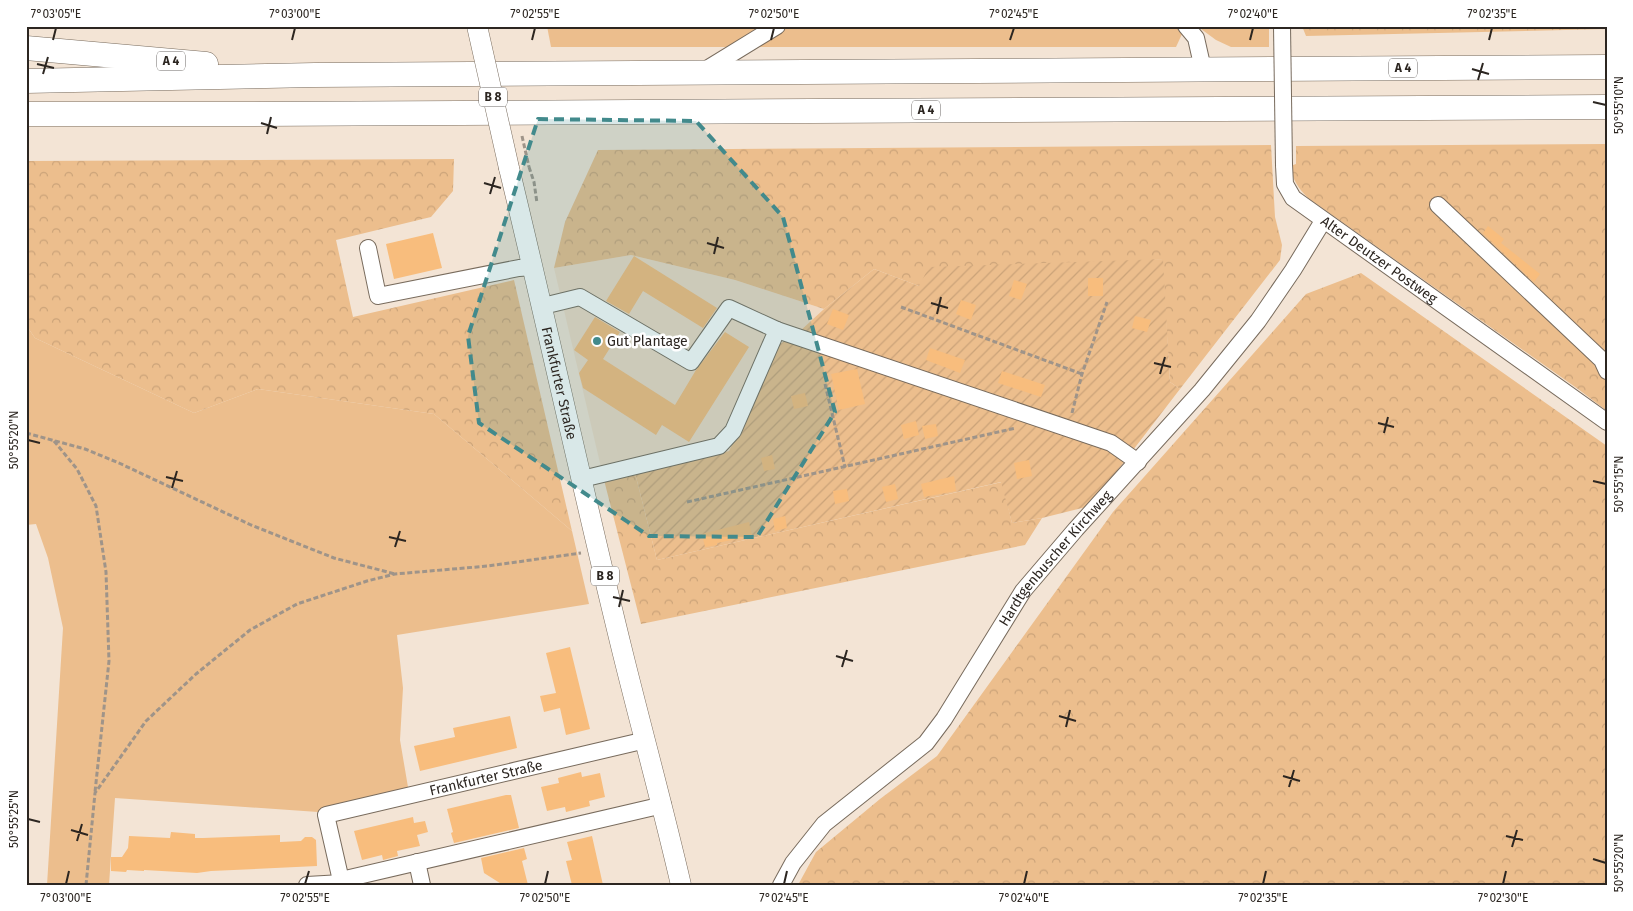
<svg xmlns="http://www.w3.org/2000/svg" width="1633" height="911" font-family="'Fira Sans',sans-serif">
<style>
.built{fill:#efdac5}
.grass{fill:#ecbe8d}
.forest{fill:url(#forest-crowns)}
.garden{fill:url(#garden-furrows)}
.building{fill:#f8bd7d}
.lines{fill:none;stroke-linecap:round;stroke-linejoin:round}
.minor-casing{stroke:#786b5d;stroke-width:18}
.major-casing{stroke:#786b5d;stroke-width:21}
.highway-casing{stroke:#786b5d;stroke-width:25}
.path{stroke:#9f9489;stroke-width:3;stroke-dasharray:5 2.5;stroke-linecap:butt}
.minor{stroke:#fff;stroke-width:16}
.major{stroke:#fff;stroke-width:20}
.highway{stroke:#fff;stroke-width:24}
.minor-bridge-casing{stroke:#786b5d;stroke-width:18;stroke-linecap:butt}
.major-bridge-casing{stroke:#786b5d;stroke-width:21;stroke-linecap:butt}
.path-bridge{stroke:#9f9489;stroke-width:3;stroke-dasharray:5 2.5;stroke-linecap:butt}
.minor-bridge{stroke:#fff;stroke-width:16}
.major-bridge{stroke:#fff;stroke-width:20}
.marked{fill:#428a8c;fill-opacity:0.2;stroke:#428a8c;stroke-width:4;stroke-dasharray:10 6;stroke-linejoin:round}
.ticks{fill:none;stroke:#2c2621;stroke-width:2}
.poi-dot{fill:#428a8c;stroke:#fff;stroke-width:2}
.labels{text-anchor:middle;stroke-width:5;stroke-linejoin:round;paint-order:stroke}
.shield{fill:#fff;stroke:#6b6764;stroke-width:1}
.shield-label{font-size:12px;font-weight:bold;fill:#2c2621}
.street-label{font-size:14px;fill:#2c2621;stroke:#fff}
.poi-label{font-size:14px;fill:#2c2621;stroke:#fff;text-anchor:start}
.neatline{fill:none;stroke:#2c2621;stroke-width:2}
.ticks-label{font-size:12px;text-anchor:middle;fill:#2c2621}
</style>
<defs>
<pattern id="forest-crowns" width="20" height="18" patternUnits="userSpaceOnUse" patternTransform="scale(1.25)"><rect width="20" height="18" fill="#ecbe8d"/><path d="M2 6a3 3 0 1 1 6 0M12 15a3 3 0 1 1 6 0" fill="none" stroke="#cba379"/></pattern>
<pattern id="garden-furrows" width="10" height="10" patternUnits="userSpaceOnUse" patternTransform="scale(1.25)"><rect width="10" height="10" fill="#ecbe8d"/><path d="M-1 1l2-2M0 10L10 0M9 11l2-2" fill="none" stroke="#cba379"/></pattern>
</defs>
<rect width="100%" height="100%" fill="#f3e4d5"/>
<polygon class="built" points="631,255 735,280 824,309 801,330 780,344 729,451 604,480 554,268"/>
<g class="grass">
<polygon points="547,26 1181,26 1182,34 1176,47 551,47"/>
<polygon points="1197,26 1269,26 1269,47 1231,47 1216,40"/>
<polygon points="26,325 35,338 194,413 258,389 434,414 572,531 589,604 397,635 403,688 400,740 409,793 318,812 115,798 109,885 47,885 63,628 48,558 36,524 26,525"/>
</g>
<g class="forest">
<polygon points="1302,26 1607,26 1607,29 1306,36"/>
<path d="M1607,144V411L1578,389L1308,198C1298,188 1293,180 1290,166L1296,164V146Z"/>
<polygon points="1271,145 1275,217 1282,245 1280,260 1180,389 1170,382 1162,259 919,286 874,269 824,309 735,280 631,255 554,268 565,222 598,150"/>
<polygon points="454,159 453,191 431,217 336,240 353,317 514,280 572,531 434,414 258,389 194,413 35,338 26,325 26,161"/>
<polygon points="1361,273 1607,446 1607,885 798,885 816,852 880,799 937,756 1113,512 1306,294"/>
<polygon points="635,473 657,560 1002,482 1012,523 1042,518 1025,545 641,624 604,480"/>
</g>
<polygon class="garden" points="1163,259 1170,382 1180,389 1090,506 1042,518 1012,523 1001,482 657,560 635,473 729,451 780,344 801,330 824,309 874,269 919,286 929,267"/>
<g class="building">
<polygon points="1488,226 1504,239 1501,243 1540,274 1534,282 1483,233"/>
<polygon points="433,233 442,268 394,279 386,244"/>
<polygon points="634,256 717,308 703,328 643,291 629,314 606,301"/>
<rect x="1088" y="278" width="15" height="18"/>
<polygon points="1014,280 1027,284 1021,300 1009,296"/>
<polygon points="961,300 976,305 971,320 956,314"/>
<polygon points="833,309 849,315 843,330 827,324"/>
<polygon points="1135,316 1151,320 1147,332 1132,328"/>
<polygon points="595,317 620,332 603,359 675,405 696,370 725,332 749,347 689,442 662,425 656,435 583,388 579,373 588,360 574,350"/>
<polygon points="930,348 965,360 960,373 926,360"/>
<polygon points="857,369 865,404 839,410 831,374"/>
<polygon points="1002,371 1045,385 1041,397 998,383"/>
<polygon points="805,393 808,406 794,409 791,396"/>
<polygon points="916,421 919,435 904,439 901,425"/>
<polygon points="936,424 938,436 925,439 922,426"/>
<polygon points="772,455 775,469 764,471 761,458"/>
<polygon points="1029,460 1032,476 1017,479 1014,463"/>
<polygon points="954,476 956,491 924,497 921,484"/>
<polygon points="895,484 898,499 886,502 882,487"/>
<polygon points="847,489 849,501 835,504 833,491"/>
<polygon points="785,516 787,528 775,531 773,519"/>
<polygon points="749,522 752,536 717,543 717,545 705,547 702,534"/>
<polygon points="570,647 590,729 566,735 560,708 544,712 540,696 556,693 546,653"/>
<polygon points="510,716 517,748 420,771 414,746 455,737 453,728"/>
<polygon points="581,772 582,777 600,773 605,797 589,801 590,806 566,812 565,807 547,811 541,787 559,783 558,778"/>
<polygon points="506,795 511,795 519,828 454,843 451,833 453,832 447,809"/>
<polygon points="413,817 414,823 425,821 428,832 417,835 420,846 397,851 398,856 383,860 382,855 362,860 354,831"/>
<polygon points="171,832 195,834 195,838 203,838 280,835 280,842 301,841 305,837 312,837 316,840 317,866 211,871 197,873 144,870 144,871 127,870 126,872 111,871 111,857 122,857 128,848 129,836 170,838"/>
<polygon points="592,836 603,885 572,885 566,861 572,860 567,842"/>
<polygon points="524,848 527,859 522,861 528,885 503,885 484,873 481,858"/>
</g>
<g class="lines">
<g class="minor-casing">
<g id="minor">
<polyline points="1186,26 1196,38 1203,69"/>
<polyline points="702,72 777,26"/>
<path id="s1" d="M1284,165L1285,184L1293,198L1607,422"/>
<polyline points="1438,205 1602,360 1607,371"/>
<polyline points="368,248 378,296 519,268 533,267"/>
<polyline points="543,306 580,297 691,362 729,308 777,330 733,431 719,446 582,479"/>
<polyline points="777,330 1111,443 1138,462"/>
<polyline points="417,862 422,885"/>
<polyline points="341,880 663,805"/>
<polyline points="307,885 342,883"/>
<path id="s2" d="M342,885L326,815L646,740"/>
<path id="s3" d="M781,885L793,863L824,824L926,743L944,719L1023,591L1076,529L1202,390L1258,321L1293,270L1323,221"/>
</g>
</g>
<g class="major-casing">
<g id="major">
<path id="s4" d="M509,168C548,329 583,492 623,654C642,731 663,807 681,885"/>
</g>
</g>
<g class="highway-casing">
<g id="highway">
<polyline points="26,48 206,64"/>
<polyline points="26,81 315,75 1607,67"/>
<polyline points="26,114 246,114 1607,107"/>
</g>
</g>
<g class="path">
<polyline points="529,167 534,182 537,203"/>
<polyline points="901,307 1082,374"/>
<polyline points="825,384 845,467"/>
<polyline points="1072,413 1082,374 1107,302"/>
<polyline points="26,433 85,449 119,463 251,525 334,558 395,574"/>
<polyline points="54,441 77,469 96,506 106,572 109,661 95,792"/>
<polyline points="687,502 1016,428"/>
<polyline points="86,885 95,793 146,721 196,674 250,630 297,604 367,581 395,574 488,566 581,553"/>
</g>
<use href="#minor" class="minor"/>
<use href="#major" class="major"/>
<use href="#highway" class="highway"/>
<g class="minor-bridge-casing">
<polyline id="minor-bridge" points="1282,26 1284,165"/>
</g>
<g class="major-bridge-casing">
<polyline id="major-bridge" points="477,26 509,168"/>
</g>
<polyline class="path-bridge" points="522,136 529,167"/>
<use href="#minor-bridge" class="minor-bridge"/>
<use href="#major-bridge" class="major-bridge"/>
</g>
<path class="marked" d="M538,119L696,121L783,217L835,412L757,537L649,536L479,423L468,336Z"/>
<path class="ticks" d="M53,40L56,28M292,40L295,28M532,40L535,28M771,40L774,28M1010,40L1014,28M1250,40L1253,28M1489,40L1492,28M37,64L54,68M1472,69L1489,74M43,74L48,57M1478,80L1483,63M1593,102L1606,105M261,123L277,128M267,134L271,117M484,183L501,188M490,194L495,177M707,243L724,248M714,254L718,237M931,303L948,308M937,314L941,297M1154,363L1171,367M1160,374L1165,357M1378,423L1394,427M1384,433L1388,417M28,440L40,443M166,477L183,481M1593,481L1606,484M172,488L177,471M389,537L406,541M395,547L400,531M613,597L630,601M619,607L623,590M836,656L853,661M842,667L847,650M1059,716L1076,721M1066,727L1070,710M1283,776L1300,781M1289,787L1294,770M28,819L40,822M71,830L88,835M1506,836L1523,840M77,841L82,824M1512,847L1517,830M1593,859L1606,863M66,884L69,871M305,884L309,871M545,884L548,871M784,884L787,871M1024,884L1027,871M1263,884L1266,871M1503,884L1506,871"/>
<circle class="poi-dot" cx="597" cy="341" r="5"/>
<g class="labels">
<g class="shield">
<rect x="157" y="51.5" width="28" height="19" rx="4"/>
<rect x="1389" y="58.5" width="28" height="19" rx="4"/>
<rect x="479" y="87.5" width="28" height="19" rx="4"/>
<rect x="912" y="100.5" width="28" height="19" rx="4"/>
<rect x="591" y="566.5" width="28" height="19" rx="4"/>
</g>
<g class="shield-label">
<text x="171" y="65">A 4</text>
<text x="1403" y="72">A 4</text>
<text x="493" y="101">B 8</text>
<text x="926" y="114">A 4</text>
<text x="605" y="580">B 8</text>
</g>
<g class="street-label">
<text dy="5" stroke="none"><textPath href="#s1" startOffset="141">Alter Deutzer Postweg</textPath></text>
<text dy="5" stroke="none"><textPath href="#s4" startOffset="221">Frankfurter Straße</textPath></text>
<text dy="5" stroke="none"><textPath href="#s3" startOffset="431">Hardtgenbuscher Kirchweg</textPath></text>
<text dy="5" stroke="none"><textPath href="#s2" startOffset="236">Frankfurter Straße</textPath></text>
</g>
<g class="poi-label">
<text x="607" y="346">Gut Plantage</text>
</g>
</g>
<rect width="1633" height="911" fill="none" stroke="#ffffff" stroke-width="55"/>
<rect x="28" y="28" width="1578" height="856" class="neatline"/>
<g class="ticks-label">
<text x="56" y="18">7°03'05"E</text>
<text x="295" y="18">7°03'00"E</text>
<text x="535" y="18">7°02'55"E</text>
<text x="774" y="18">7°02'50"E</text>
<text x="1014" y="18">7°02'45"E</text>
<text x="1253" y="18">7°02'40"E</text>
<text x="1492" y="18">7°02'35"E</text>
<text transform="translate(1619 105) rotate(-90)" y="4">50°55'10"N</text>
<text transform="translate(14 440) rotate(-90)" y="4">50°55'20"N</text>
<text transform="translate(1619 484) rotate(-90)" y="4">50°55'15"N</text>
<text transform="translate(14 819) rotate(-90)" y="4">50°55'25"N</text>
<text transform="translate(1619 863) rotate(-90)" y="4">50°55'20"N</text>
<text x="66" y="902">7°03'00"E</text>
<text x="305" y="902">7°02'55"E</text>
<text x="545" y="902">7°02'50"E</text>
<text x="784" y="902">7°02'45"E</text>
<text x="1024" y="902">7°02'40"E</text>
<text x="1263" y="902">7°02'35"E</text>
<text x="1503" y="902">7°02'30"E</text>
</g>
</svg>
